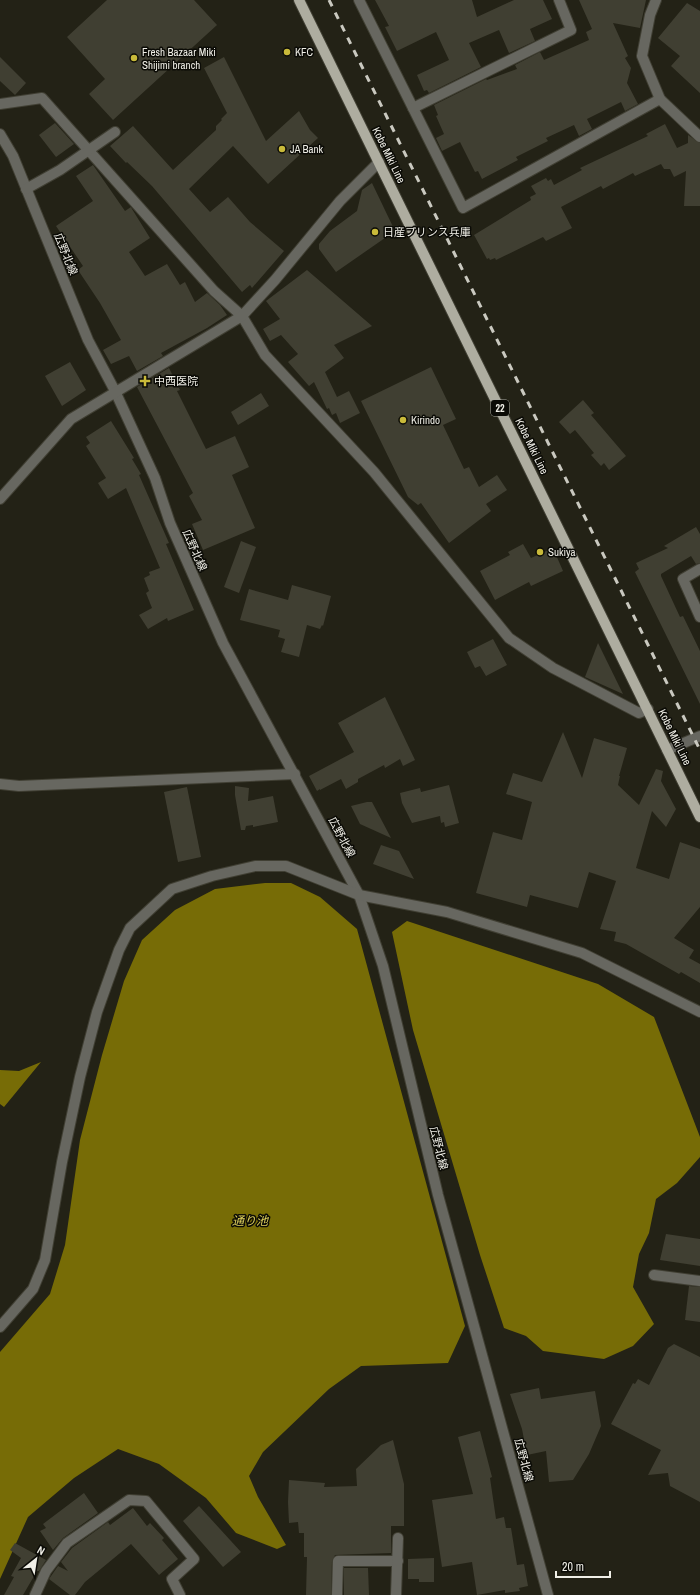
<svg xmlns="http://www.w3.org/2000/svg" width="700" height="1595" font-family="'Archivo Narrow','Noto Sans JP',sans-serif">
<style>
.water{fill:#776c06}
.building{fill:#403f32}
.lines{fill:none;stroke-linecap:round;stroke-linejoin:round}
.minor-casing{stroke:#403f33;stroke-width:12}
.primary-casing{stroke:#403f33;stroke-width:12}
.minor{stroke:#676760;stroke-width:10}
.primary{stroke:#aeada0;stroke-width:10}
.rail{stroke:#cac9c0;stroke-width:3;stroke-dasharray:7 7;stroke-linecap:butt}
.poi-dot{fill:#c9ba3a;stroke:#0b0b06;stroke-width:1.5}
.labels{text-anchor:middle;stroke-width:3;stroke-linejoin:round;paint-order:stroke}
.shield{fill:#0b0b06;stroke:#ababa4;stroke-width:1}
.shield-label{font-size:10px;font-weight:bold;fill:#f0efe7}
.poi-label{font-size:11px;fill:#f0efe7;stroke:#0b0b06;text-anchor:start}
.street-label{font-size:11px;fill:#f0efe7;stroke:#0b0b06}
.water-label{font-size:12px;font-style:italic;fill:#e0d25d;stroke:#0b0b06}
</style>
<rect width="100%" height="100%" fill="#232216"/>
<g class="water">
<polygon points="265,883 291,883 320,897 357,929 465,1326 448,1363 361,1366 329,1389 263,1452 249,1476 258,1497 286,1545 277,1549 236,1533 206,1498 159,1464 118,1449 74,1478 28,1517 0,1579 0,1352 50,1294 65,1245 80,1140 102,1055 124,981 142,940 175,910 215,889"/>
<polygon points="407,921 598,984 654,1017 700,1137 700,1157 677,1183 656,1199 649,1233 639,1254 633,1287 654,1324 633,1346 604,1359 543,1351 526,1336 504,1328 480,1255 413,1030 392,932"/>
<polygon points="41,1062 4,1107 0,1104 0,1070 19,1071"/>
</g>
<g class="building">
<polygon points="107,0 194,0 217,25 113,120 89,94 105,79 67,37"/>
<polygon points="375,0 472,0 477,17 514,0 543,0 552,19 530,29 535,41 509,53 499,30 469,43 481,67 429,93 427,90 424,91 417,75 449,60 436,32 397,51 385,27 389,26"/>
<polygon points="579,0 646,0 640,28 613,23 628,56 625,58 631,68 627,83 638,104 625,111 621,102 587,119 592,129 579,136 574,125 546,138 548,141 516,157 518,160 482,179 478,171 475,172 460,142 442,151 436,138 444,134 436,116 438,115 434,105 486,79 487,80 517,69 515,65 540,52 544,60 589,40 586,32 592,29"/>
<polygon points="687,3 700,11 700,93 671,66 680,56 658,38"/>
<polygon points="0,57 26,83 15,95 0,81"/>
<polygon points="224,57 266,141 299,111 310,130 318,138 268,184 233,146 189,189 210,212 228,197 250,222 284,251 252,288 250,285 242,292 152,186 127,162 126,163 110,146 133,126 173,170 216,130 216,126 222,120 221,119 227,113 204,68"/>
<polygon points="55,123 74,144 56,157 39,135"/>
<polygon points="665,124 677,148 688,143 688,135 700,143 700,206 684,206 686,171 674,177 670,169 664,169 661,164 635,176 633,173 603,189 601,186 561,207 572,228 546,241 543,237 496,260 495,258 490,260 489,258 487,259 474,235 531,200 530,197 536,194 531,186 546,178 548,181 551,179 554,185 582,170 580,168 648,136 646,134"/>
<polygon points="93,165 125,211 131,207 132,209 150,238 129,252 145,276 167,264 180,285 185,282 195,302 207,293 220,305 227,315 207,328 161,353 163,356 137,371 129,356 111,364 103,350 121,340 100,303 78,270 83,266 56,226 93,201 76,176"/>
<polygon points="372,183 395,231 336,272 319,249 319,244 330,231 357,211 362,190"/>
<polygon points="307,270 372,326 334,345 344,358 325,372 337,397 349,391 360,413 340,423 336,413 332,415 329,408 327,409 314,382 309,386 288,362 298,354 281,335 270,341 263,329 280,319 266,301"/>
<polygon points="70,362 86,390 62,406 45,376"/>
<polygon points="431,367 456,419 443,425 464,469 469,467 479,487 497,475 507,490 486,504 491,511 449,543 421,503 418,505 408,497 361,401"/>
<polygon points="169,368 180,390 177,391 206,449 235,436 249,467 232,475 255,528 203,550 192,524 202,520 189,496 193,493 137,387"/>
<polygon points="261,393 269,406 238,425 231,412"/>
<polygon points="583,400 594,413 591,415 626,456 609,470 604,463 601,466 591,455 594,453 575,430 570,434 559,422"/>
<polygon points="111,421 134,458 132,459 141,474 139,475 169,543 166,544 194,610 168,621 167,618 148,629 139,615 152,608 146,593 149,591 144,578 150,575 149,572 160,568 126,488 108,499 98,483 106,478 86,446 90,443 86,437"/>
<polygon points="696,527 700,534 700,563 696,564 691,556 661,574 661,576 680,617 683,616 700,651 700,704 635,572 639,569 636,563 668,548 664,546"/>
<polygon points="241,541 256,547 239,593 224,587"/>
<polygon points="523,544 531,558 553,548 563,571 531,586 529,582 495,600 480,571 510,555 508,552"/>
<polygon points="292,585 331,596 323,626 322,625 320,629 307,625 299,657 281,652 285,639 278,637 280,630 240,620 249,589 288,600"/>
<polygon points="493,639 507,665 486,676 480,666 475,668 467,652"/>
<polygon points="598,643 623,694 585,677"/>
<polygon points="385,697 415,760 403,766 400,759 385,768 384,765 358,779 358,782 346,789 341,779 320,790 320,789 317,791 309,776 354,752 338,723"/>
<polygon points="563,732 582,778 594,738 627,748 619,776 620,776 618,785 639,805 656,769 663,771 661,781 676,809 666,827 652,811 636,868 669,879 680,842 700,849 700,907 674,938 694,950 689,958 700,964 700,983 681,972 679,974 626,944 614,941 616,932 600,929 616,881 589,872 578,908 530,895 527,907 476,893 493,832 522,840 532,802 506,794 513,773 542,782"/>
<polygon points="449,785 459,823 445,827 444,822 441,823 440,816 412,823 402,803 400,793 420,788 421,792"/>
<polygon points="235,786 249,788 248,801 273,796 278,822 253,827 253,825 246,826 245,830 241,830 235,795"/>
<polygon points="187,787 201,857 178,862 164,792"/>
<polygon points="367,802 372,802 391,838 360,824 351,806"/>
<polygon points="381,845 399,851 414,879 373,864"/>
<polygon points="666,1234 700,1239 700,1266 660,1260"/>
<polygon points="689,1286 700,1287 700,1322 685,1320"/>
<polygon points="674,1344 700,1357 700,1502 670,1486 668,1473 648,1475 661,1450 611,1424 633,1383 635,1384 638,1379 649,1385 668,1348"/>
<polygon points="539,1388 541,1399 595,1391 601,1426 589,1454 573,1480 549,1482 546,1451 527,1455 522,1429 510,1394"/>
<polygon points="480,1431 492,1477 490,1478 496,1519 504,1517 506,1528 511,1528 517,1565 524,1564 528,1586 519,1588 520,1591 505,1593 505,1590 477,1595 472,1562 442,1567 432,1500 473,1494 458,1437"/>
<polygon points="393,1440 404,1484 404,1526 391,1526 391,1553 335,1555 332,1561 331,1595 306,1595 307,1557 304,1557 304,1533 299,1533 298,1522 289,1523 288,1502 289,1480 325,1483 324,1487 357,1486 356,1469 381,1445"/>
<polygon points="84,1493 98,1513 63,1538 53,1550 40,1531 46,1528 43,1524"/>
<polygon points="199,1506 241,1552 223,1567 183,1521"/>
<polygon points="133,1508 147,1526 150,1523 164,1538 162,1540 178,1559 159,1575 131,1544 85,1582 75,1595 70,1595 49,1579 58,1566 68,1571 61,1562 72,1548 108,1522 110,1525"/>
<polygon points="15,1543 46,1560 39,1571 37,1571 23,1595 4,1595 14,1577 11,1576 21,1558 10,1550"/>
<polygon points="434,1558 434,1582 419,1582 419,1579 408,1579 408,1559"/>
<polygon points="344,1568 368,1568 369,1595 344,1595"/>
</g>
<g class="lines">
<g class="minor-casing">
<g id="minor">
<polyline points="359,0 463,208 660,99"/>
<polyline points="656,0 650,15 642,56 660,99 700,137"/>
<polyline points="0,104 42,98 214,291 242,316 265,355 374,472 509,638 553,668 639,713 648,709"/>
<polyline points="413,108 571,30 559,0"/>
<polyline points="0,134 13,156 88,340 115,391 155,478 170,523 223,643 359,895 383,966 438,1195 548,1595"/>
<polyline points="26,189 60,170 115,132"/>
<polyline points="0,499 71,419 242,316 275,280 340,201 379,162"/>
<polyline points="700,569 683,579 700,617"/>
<polyline points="667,750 700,736"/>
<polyline points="0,784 19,786 295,774"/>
<polyline points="654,1275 700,1281"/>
<polyline points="0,1327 33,1289 45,1260 62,1162 80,1077 97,1012 119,950 130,928 172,889 212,876 255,866 286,866 359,895 447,912 582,953 700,1012"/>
<polyline points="35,1595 46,1571 67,1543 129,1500 146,1501 194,1559 172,1579 180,1595"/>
<polyline points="337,1595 338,1561 398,1561"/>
<polyline points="396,1595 398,1538"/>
</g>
</g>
<g class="primary-casing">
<polyline id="primary" points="299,0 700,817"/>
</g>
<use href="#minor" class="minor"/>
<use href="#primary" class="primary"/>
<polyline class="rail" points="329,0 700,750"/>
</g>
<g class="poi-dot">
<circle cx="287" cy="52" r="4"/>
<circle cx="134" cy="58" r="4"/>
<circle cx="282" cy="149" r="4"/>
<circle cx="375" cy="232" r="4"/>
<path d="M143 375h4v4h4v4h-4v4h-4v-4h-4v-4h4z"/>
<circle cx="403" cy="420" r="4"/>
<circle cx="540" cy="552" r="4"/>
</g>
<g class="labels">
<rect class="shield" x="491" y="400" width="18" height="16" rx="3"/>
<g class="shield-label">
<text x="500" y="412">22</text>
</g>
<g class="poi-label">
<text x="142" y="56">Fresh Bazaar Miki<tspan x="142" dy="13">Shijimi branch</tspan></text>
<text x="295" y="56">KFC</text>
<text x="290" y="153">JA Bank</text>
<text x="383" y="236">日産プリンス兵庫</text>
<text x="154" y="385">中西医院</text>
<text x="411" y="424">Kirindo</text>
<text x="548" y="556">Sukiya</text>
</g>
<g class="street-label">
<text transform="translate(389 155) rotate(64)" y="4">Kobe Miki Line</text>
<text transform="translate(66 254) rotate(68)" y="4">広野北線</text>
<text transform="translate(532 446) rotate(64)" y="4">Kobe Miki Line</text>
<text transform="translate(195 550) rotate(66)" y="4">広野北線</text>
<text transform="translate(675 737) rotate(64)" y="4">Kobe Miki Line</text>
<text transform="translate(342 837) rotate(62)" y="4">広野北線</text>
<text transform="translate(439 1148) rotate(76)" y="4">広野北線</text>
<text transform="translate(524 1460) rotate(75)" y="4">広野北線</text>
</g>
<g class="water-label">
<text x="250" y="1225">通り池</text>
</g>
</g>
<g transform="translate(36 1559) rotate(30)" stroke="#0b0b06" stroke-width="3" paint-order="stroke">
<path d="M0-3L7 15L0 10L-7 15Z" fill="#f0efe7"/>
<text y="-6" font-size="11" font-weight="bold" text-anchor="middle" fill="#f0efe7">N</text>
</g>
<path d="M556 1571v6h54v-6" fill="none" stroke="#f0efe7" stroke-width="2"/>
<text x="562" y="1571" font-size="12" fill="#f0efe7" stroke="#0b0b06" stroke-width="3" paint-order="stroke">20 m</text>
</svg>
